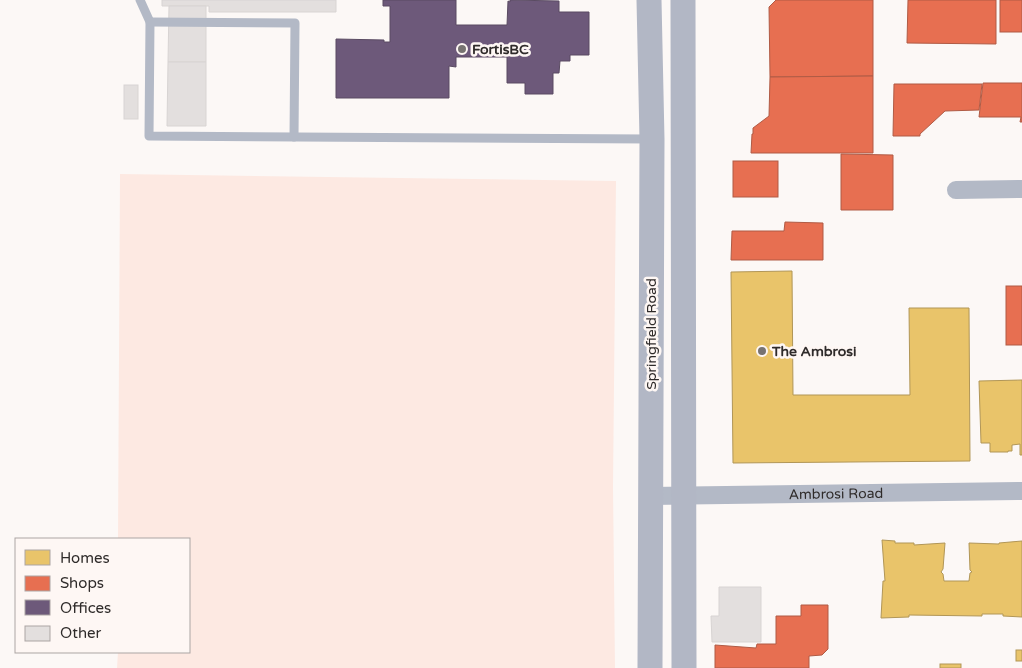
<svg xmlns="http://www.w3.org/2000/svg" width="1022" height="668" font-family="'Varela Round',sans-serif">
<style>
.green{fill:#fde9e2}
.homes{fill:#e9c46a;stroke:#b19657}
.shops{fill:#e76f51;stroke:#b05b45}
.offices{fill:#6d597a;stroke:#5a4b62}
.building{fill:#e3dfde;stroke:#d8d4d3}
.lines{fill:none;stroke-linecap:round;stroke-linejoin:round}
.service{stroke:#b3b9c6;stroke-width:9}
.minor{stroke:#b3b9c6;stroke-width:18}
.secondary{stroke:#b2b7c5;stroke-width:25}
.poi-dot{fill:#777371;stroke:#fef7f4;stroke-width:2}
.labels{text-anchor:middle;stroke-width:5;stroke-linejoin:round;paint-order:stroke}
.poi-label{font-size:14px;font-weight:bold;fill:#2f2b2a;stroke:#fef7f4;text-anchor:start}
.street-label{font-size:14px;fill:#2f2b2a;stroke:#fef7f4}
</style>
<rect width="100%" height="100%" fill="#fcf8f6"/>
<polygon class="green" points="120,174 616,181 613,487 615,668 117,668 118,652 189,652 189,539 118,539"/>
<g class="homes">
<polygon points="792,271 793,395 910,395 909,308 969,308 970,461 733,463 731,272"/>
<polygon points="1022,380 1022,455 1020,455 1020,444 1012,445 1012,451 1008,451 1008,452 990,452 990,443 981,443 979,381"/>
<polygon points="882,540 895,541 895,543 914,543 914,545 945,543 943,569 941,572 943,574 944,581 969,581 970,573 972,572 970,570 969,543 999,544 999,543 1022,541 1022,617 1003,616 1003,614 982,614 982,616 909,615 909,617 881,618 883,581 885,581"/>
<rect x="1016" y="650" width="6" height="11"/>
<rect x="940" y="664" width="21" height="4"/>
</g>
<g class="shops">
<polygon points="776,0 873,0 873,76 770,77 769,7"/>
<polygon points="908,0 996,0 996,44 907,43"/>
<rect x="1000" y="0" width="22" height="32"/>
<polygon points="873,76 873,153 751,153 752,134 753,134 753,128 769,116 770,77"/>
<polygon points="983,83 1022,83 1022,122 1020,122 1021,117 979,117"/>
<polygon points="894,84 982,84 979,110 945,111 920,134 920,136 893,136"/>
<polygon points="841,154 893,155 893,210 841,210"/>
<rect x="733" y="161" width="45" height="36"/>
<polygon points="785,222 823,223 823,260 731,260 732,231 784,231"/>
<rect x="1006" y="286" width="16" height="59"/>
<polygon points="801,605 828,605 828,649 822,655 809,656 809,668 715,668 715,645 756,648 757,644 776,644 776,616 801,616"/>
</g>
<polygon class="offices" points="383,0 456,0 456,25 507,25 508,1 510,2 510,0 559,1 559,12 589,12 589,55 570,55 570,61 560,61 559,73 553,73 553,94 525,94 525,83 507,83 507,57 456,57 456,67 449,66 449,98 336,98 336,39 384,40 384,42 390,42 390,6 383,6"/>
<g class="building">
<polygon points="162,0 336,0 336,12 209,12 209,6 162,6"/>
<polygon points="169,6 206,6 206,62 168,62"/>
<polygon points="168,62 206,62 206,126 167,126"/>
<rect x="124" y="85" width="14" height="34"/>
<polygon points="719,587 761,587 761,642 712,642 711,616 719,616"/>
</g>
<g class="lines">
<g class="service">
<polyline points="140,0 150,22 149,136 650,139"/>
<polyline points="150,22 295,23 294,137"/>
</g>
<g class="minor">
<polyline points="956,190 1022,189"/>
<path id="s1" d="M650,496L1022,491"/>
</g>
<g class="secondary">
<polyline points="649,0 652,139 650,668"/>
<polyline points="683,0 684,668"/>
</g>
</g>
<g class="poi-dot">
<circle cx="462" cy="49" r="5"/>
<circle cx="762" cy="351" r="5"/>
</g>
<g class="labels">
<g class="poi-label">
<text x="472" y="54">FortisBC</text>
<text x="772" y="356">The Ambrosi</text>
</g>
<g class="street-label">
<text transform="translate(651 334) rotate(-90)" y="5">Springfield Road</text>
<text dy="5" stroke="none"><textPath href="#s1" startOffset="186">Ambrosi Road</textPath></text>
</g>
</g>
<rect x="15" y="538" width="175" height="115" fill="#fef7f4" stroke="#aba5a3"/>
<rect x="25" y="550" width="25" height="15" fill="#e9c46a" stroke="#aba5a3"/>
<text x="60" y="563" font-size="15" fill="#2f2b2a">Homes</text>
<rect x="25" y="576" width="25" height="15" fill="#e76f51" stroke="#aba5a3"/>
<text x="60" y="588" font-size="15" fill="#2f2b2a">Shops</text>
<rect x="25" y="600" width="25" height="15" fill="#6d597a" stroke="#aba5a3"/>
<text x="60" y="613" font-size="15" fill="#2f2b2a">Offices</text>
<rect x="25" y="626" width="25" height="15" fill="#e3dfde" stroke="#aba5a3"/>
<text x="60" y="638" font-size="15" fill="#2f2b2a">Other</text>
</svg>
